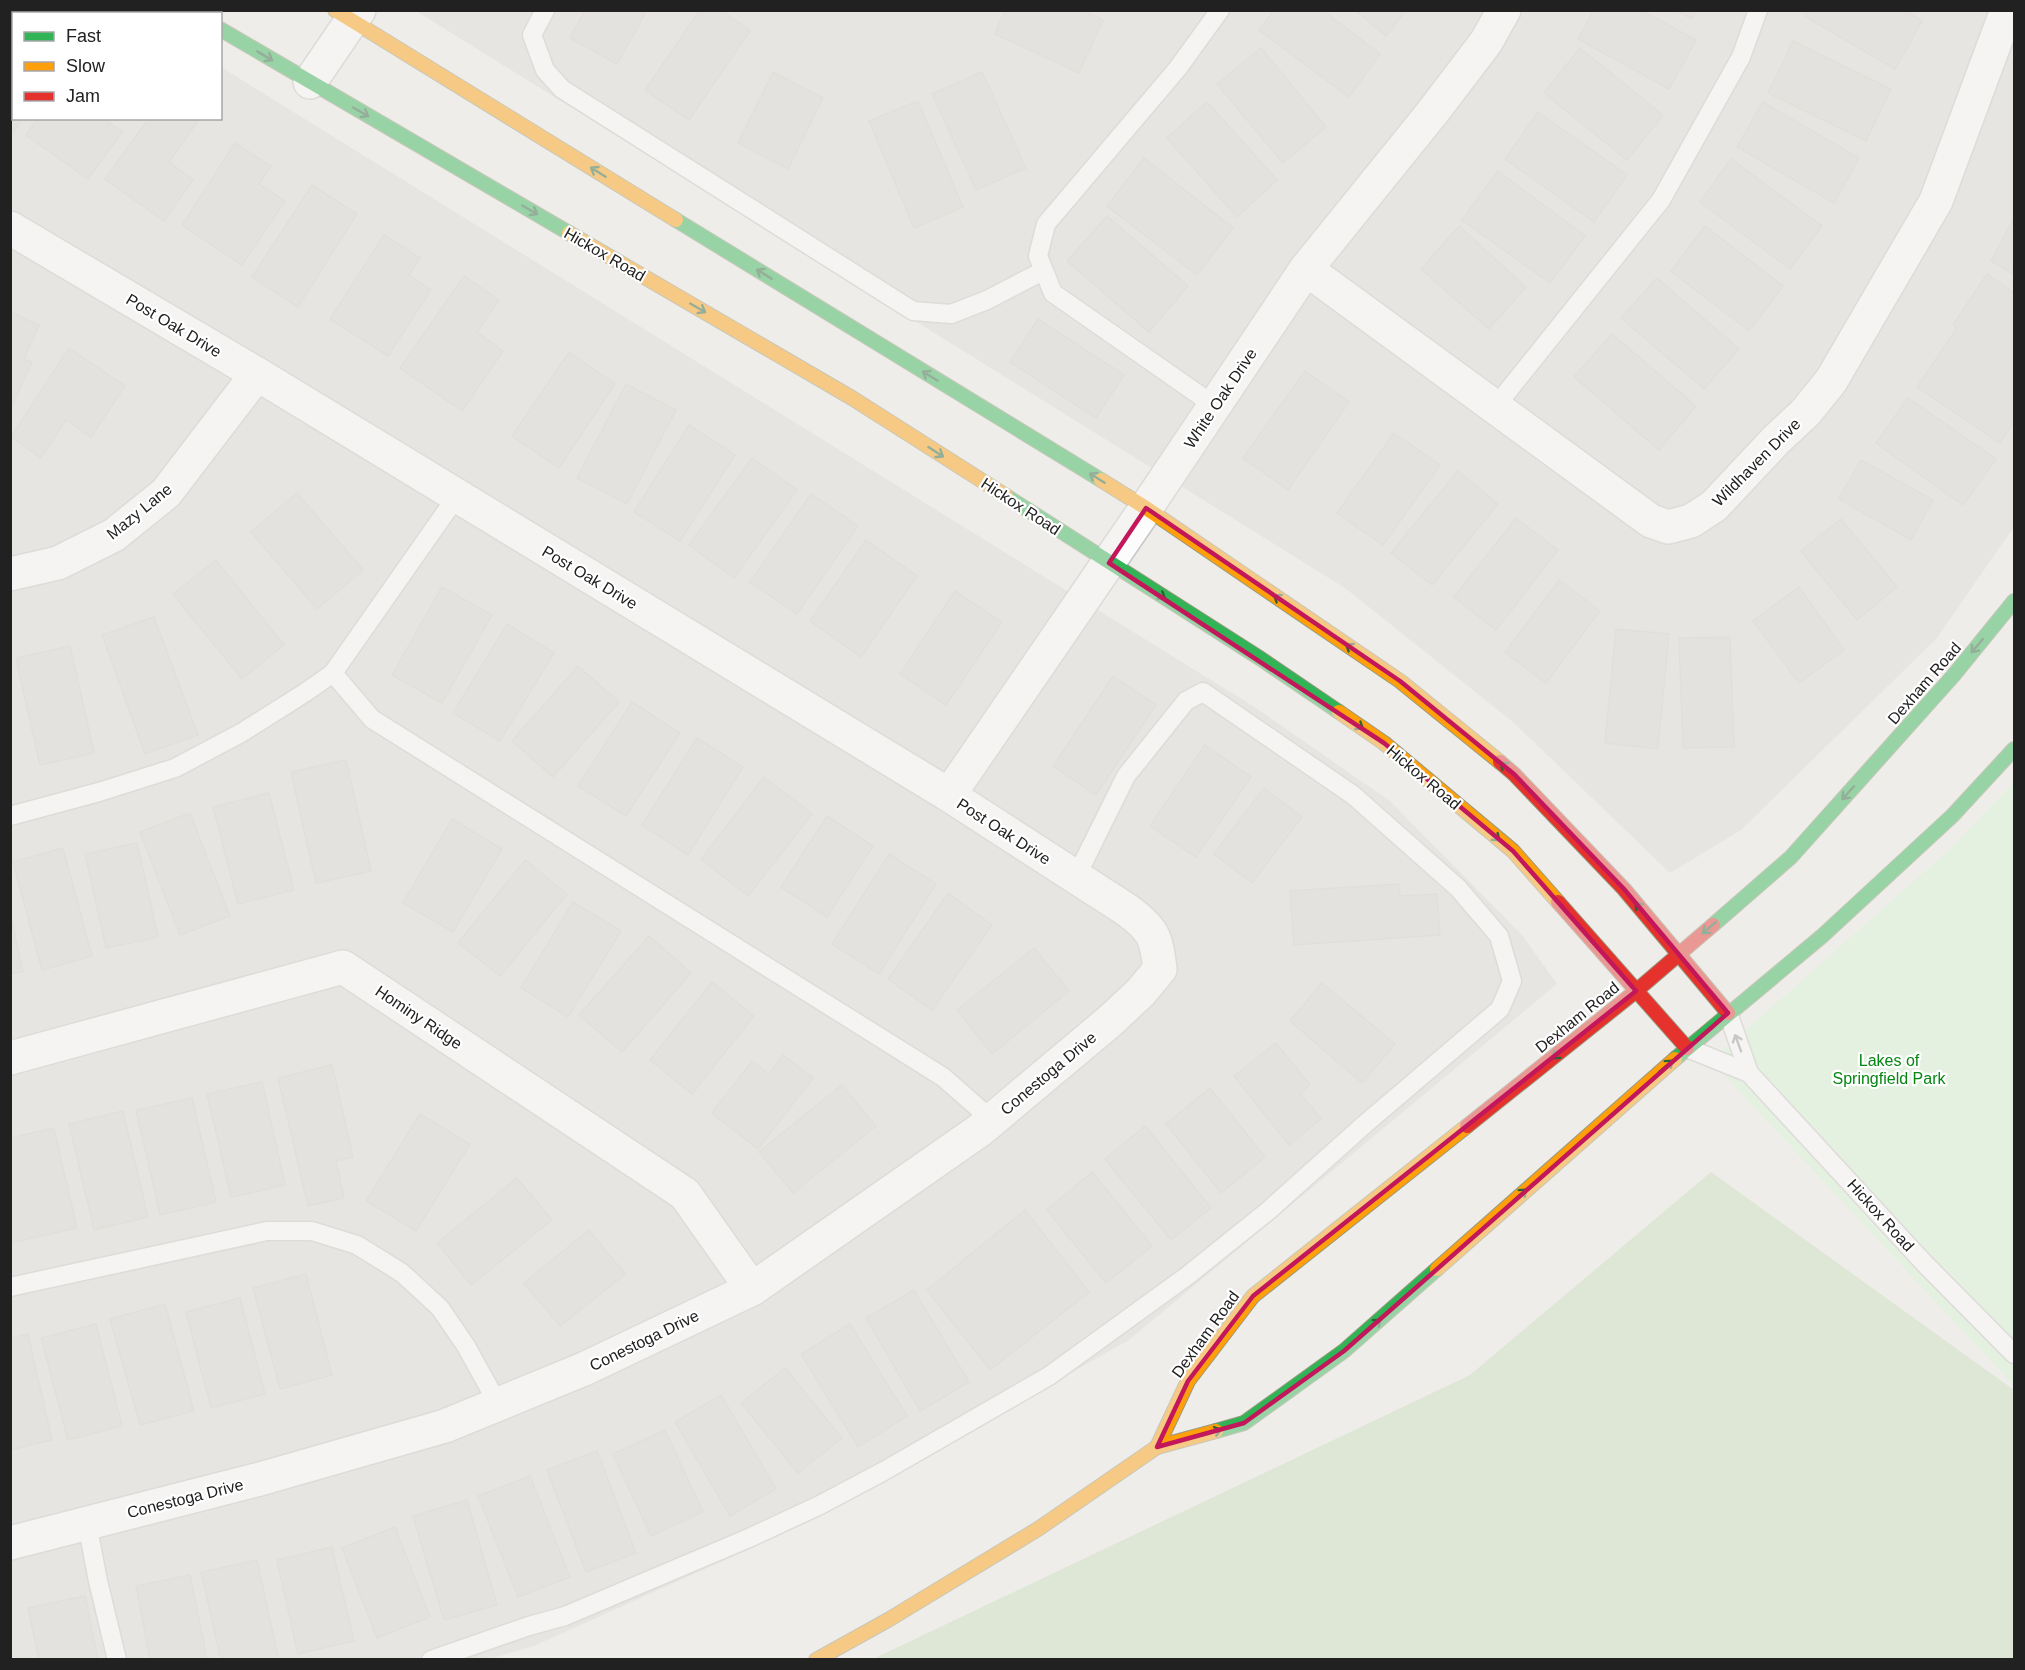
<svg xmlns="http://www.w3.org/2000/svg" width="2025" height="1670" font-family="Arial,sans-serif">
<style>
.residential{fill:#dedcda}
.forest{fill:#c9dfbd}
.park{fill:#d7f5d7}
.building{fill:#d7d5d2;stroke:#d2cfca;stroke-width:1.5}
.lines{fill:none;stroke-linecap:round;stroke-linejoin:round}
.lane-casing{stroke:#c8c7c5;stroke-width:21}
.street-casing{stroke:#c8c7c5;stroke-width:36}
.fast-casing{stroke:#989a7f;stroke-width:16}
.slow-casing{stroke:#989a7f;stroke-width:16}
.jam-casing{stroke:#989a7f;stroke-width:16}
.lane{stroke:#fdfcfc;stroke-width:18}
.street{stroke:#fdfcfc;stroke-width:33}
.fast{stroke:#30b455;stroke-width:14}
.slow{stroke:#ff9f0a;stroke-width:14}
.jam{stroke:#e5322d;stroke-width:14}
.oneway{stroke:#286338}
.oneway2{stroke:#9a9999}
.marked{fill:none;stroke:#c2185b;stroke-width:4.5;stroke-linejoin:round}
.labels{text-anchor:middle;stroke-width:4.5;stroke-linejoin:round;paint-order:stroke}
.street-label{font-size:16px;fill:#212121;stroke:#fff}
.park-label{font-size:16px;fill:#068712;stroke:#fff}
</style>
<rect width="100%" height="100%" fill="#efede9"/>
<g class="residential">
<polygon points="129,10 134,13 14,14 14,118 220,118 221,67 1253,706 1390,801 1523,936 1557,984 1129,1340 813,1520 534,1646 486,1660 11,1660 11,11"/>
<polygon points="416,11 2014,11 2014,527 1936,639 1741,830 1670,873 1514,723 1345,588"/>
</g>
<polygon class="forest" points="1711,1172 2014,1390 2014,1659 873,1659 1470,1375"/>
<polygon class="park" points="2014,782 2014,1386 1711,1061 1951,848"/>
<g class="building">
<polygon points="585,10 647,10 617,64 570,38"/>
<polygon points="700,10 721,10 750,31 689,120 645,90"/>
<polygon points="1005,10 1082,10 1103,20 1079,73 995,34"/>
<polygon points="1274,10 1322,10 1380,54 1349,97 1259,30"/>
<polygon points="1355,10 1406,10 1386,36"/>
<polygon points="1594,10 1641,10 1696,40 1669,89 1578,39"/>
<polygon points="1676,10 1697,10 1692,19"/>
<polygon points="1808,10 1904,10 1922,21 1895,69 1804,16"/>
<polygon points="1793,41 1891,89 1866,141 1768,93"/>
<polygon points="1261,48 1326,127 1283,163 1217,84"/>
<polygon points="1580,48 1663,115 1627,160 1544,93"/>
<polygon points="14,49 14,118 23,118 14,132 10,130 10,53"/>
<polygon points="773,72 823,98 788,169 738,143"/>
<polygon points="982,72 1026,168 976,190 932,94"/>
<polygon points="918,101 963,207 914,228 869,121"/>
<polygon points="1207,102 1277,180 1237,217 1167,138"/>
<polygon points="1763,102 1859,158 1834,203 1737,147"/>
<polygon points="1538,112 1627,175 1594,222 1505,159"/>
<polygon points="38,118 103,118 122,132 88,179 26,135"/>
<polygon points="149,118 200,118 169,162 193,180 164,221 105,179"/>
<polygon points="235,143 271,166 259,184 285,201 242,265 182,225"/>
<polygon points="1144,158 1233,228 1197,275 1107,206"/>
<polygon points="1731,159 1822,226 1790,269 1700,202"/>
<polygon points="1498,171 1585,236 1550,283 1462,220"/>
<polygon points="312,185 357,214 298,307 252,277"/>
<polygon points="1107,216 1188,286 1149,332 1067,261"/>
<polygon points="2014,218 2014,275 1991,261"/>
<polygon points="1459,226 1526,287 1489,329 1421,269"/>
<polygon points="1705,226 1783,286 1749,331 1671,271"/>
<polygon points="384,235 420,258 409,275 431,290 388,356 330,319"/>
<polygon points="1987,274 2014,293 2014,422 2000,443 1917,387 1957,328 1953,325"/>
<polygon points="464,276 499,300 477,332 503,351 462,411 400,368"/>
<polygon points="1657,278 1739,349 1704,389 1621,318"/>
<polygon points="10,312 39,325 24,359 32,362 10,410"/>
<polygon points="1038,319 1124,375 1096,418 1010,362"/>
<polygon points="1612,334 1696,406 1659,450 1574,377"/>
<polygon points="69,348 125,386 91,437 66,420 41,458 11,437"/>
<polygon points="569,352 615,384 559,468 512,436"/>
<polygon points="1305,371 1349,402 1288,490 1243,458"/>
<polygon points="626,384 676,410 627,504 577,478"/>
<polygon points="1908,398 1996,459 1963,505 1876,443"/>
<polygon points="689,425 735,455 680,541 634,512"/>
<polygon points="1394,433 1440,465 1383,545 1337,513"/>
<polygon points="752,458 797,490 734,578 689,545"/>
<polygon points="1861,460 1933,500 1911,540 1839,499"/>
<polygon points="1458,471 1498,504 1432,585 1391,553"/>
<polygon points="297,493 363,570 317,609 251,532"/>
<polygon points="811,494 858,526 797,614 750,582"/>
<polygon points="1516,518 1558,550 1496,630 1454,597"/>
<polygon points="1841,519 1897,587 1857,620 1801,551"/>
<polygon points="866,540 917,576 861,657 810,621"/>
<polygon points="216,560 284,645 242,679 173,594"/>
<polygon points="1559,580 1600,611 1546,683 1505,652"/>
<polygon points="442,587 492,615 442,703 392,675"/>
<polygon points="1799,587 1844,650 1799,683 1753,621"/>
<polygon points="955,591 1002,622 946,705 900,674"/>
<polygon points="154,617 198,735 145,754 102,635"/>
<polygon points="507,624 554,653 500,741 453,713"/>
<polygon points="1616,629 1669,634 1658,749 1605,743"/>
<polygon points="1730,637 1734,747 1683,748 1679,638"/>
<polygon points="70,646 94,753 40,765 16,658"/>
<polygon points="578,666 619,702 553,777 512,741"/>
<polygon points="1113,676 1156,705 1096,795 1053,766"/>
<polygon points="632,702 680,733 626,816 578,786"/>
<polygon points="697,738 743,767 688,855 642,825"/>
<polygon points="1205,745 1251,777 1196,857 1150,826"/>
<polygon points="346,760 371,871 316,883 291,772"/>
<polygon points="764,777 812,814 748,896 701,859"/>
<polygon points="1264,788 1302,817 1252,883 1214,854"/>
<polygon points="269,793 294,890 238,904 213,807"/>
<polygon points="190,813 230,916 180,935 140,832"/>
<polygon points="827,816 873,846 827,917 781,887"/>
<polygon points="452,819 502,849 453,932 403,903"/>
<polygon points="137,843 158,937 106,948 85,854"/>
<polygon points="63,848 92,956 42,970 13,862"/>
<polygon points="889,854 936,884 879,974 832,944"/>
<polygon points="525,860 567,894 500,976 458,943"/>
<polygon points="1399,884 1400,896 1437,894 1440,935 1294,945 1290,891"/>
<polygon points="948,893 992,925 932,1010 888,979"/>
<polygon points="573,902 621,931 568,1017 521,988"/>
<polygon points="10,912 23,972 10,974"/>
<polygon points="649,936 691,973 622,1052 579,1015"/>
<polygon points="1034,948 1069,991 992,1054 957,1010"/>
<polygon points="712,982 754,1016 692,1094 650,1060"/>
<polygon points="1322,983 1395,1044 1362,1083 1290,1021"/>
<polygon points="1276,1043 1310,1085 1300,1093 1321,1119 1289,1145 1234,1076"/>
<polygon points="783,1055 813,1078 758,1149 712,1113 752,1061 769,1074"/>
<polygon points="332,1065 353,1157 336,1161 344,1198 308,1206 278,1078"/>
<polygon points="262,1082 285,1185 231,1197 207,1094"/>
<polygon points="842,1085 876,1126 793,1193 759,1152"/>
<polygon points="1210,1088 1265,1157 1221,1193 1166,1124"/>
<polygon points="192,1098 216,1202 160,1215 136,1110"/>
<polygon points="123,1111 148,1217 94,1230 69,1124"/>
<polygon points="420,1114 470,1144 416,1231 366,1201"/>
<polygon points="1145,1126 1211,1208 1171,1240 1105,1159"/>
<polygon points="54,1128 77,1228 10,1243 10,1138"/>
<polygon points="1092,1172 1152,1246 1106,1283 1047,1210"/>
<polygon points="517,1178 552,1220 471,1285 437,1243"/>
<polygon points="1025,1210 1089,1292 990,1370 927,1290"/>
<polygon points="589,1230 625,1274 560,1326 524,1283"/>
<polygon points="306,1274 332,1375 280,1389 253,1288"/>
<polygon points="914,1290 969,1382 920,1411 866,1318"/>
<polygon points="240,1298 265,1394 211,1408 186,1312"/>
<polygon points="165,1304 194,1411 140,1425 110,1319"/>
<polygon points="96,1324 122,1426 68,1440 41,1338"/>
<polygon points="850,1324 907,1416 858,1447 801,1354"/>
<polygon points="28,1334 52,1440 10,1450 10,1338"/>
<polygon points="785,1368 842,1438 798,1473 741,1403"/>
<polygon points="721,1395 776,1489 730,1516 675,1422"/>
<polygon points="665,1430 703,1512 651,1536 613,1454"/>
<polygon points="597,1451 636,1553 586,1572 547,1470"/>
<polygon points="530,1476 570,1577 518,1597 478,1496"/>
<polygon points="467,1500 497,1605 444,1620 413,1516"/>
<polygon points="395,1527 430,1617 377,1638 342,1548"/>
<polygon points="332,1547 354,1641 298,1654 277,1560"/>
<polygon points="257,1560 279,1660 221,1660 201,1572"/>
<polygon points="190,1575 207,1659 150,1660 136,1586"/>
<polygon points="85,1596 98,1660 39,1660 28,1608"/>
</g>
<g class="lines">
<g class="lane-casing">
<g id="lane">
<polyline points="545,10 532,35 545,70 562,89 913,311 951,314 987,300 1043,271"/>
<polyline points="1215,406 1053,293 1038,256 1046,224 1178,68 1220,10"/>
<polyline points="1495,407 1661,200 1741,57 1758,10"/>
<polyline points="457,496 333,673 372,719 943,1077 992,1120"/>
<polyline points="10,816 99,792 175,768 241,733 306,692 333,673"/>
<polyline points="1728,1013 1749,1073 1925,1264 2014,1354"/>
<polyline points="1687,1048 1749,1073"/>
<polyline points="10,1287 267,1231 312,1231 357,1245 402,1273 440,1308 466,1346 498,1404"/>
<polyline points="87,1523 98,1581 117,1660"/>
<polyline points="431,1660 529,1626 565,1616 749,1538 820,1505 884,1471 1049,1376 1187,1276 1268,1211 1365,1124 1500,1009 1512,981 1499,936 1458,888 1353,795 1203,692 1186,701 1126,776 1076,877"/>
</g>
</g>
<g class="street-casing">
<g id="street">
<polyline points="310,82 359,10"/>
<path d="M10,228L257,374L949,795L1127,910C1154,930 1156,937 1160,969L1141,992L1110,1021L980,1130L752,1289L584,1369L445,1426L260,1479L10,1543"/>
<polyline points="1306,269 1651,521 1668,527 1691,521 1714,506 1776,440 1805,413 1831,381 1936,201 2007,10"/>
<polyline points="10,574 58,563 114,535 166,493 257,374"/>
<polyline points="949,795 1146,508 1306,269 1432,113 1486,42 1504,10"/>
<polyline points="10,1058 343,967 685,1194 752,1289"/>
</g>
</g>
<g class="fast-casing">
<g id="fast">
<polyline points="190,10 195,14"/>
<polyline points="220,29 569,233"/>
<polyline points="676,220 1101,480"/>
<polyline points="1006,496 1261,659 1339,712"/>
<polyline points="1713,925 1791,857 1953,676 2014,601"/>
<polyline points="1675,1059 1821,937 1953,815 2014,749"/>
<polyline points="1216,1431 1244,1423 1344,1351 1437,1269"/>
</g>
</g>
<g class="slow-casing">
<g id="slow">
<polyline points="335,10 676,220"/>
<polyline points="569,233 852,398 1006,496"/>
<polyline points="1101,480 1146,508 1400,681 1500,762"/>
<polyline points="1339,712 1384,743 1513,851 1558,902"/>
<polyline points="1437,1269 1675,1059"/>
<polyline points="1157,1447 1188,1381 1253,1296 1467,1126"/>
<polyline points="816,1660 888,1620 1038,1529 1157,1447 1216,1431"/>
</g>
</g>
<g class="jam-casing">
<g id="jam">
<polyline points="1500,762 1514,774 1624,889 1728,1013"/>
<polyline points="1558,902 1687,1048"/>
<polyline points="1467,1126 1636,991 1713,925"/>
</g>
</g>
<use href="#lane" class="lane"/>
<use href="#street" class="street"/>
<use href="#fast" class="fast"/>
<use href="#slow" class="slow"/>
<use href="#jam" class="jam"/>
</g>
<defs><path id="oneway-shaft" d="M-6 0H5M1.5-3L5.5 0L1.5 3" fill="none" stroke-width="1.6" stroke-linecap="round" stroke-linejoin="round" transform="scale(1.5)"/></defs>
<g class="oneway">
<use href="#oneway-shaft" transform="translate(265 56) rotate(31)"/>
<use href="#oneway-shaft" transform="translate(361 112) rotate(30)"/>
<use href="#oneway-shaft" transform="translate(598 172) rotate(-148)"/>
<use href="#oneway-shaft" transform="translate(530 210) rotate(30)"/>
<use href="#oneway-shaft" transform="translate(764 274) rotate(-148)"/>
<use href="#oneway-shaft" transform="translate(698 308) rotate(30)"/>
<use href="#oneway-shaft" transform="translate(930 376) rotate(-148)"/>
<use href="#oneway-shaft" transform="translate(936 452) rotate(33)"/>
<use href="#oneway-shaft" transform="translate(1097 478) rotate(-148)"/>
<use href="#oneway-shaft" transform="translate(1158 594) rotate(32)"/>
<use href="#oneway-shaft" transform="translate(1281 600) rotate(-146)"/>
<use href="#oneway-shaft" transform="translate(1977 646) rotate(130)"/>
<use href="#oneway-shaft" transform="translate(1353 649) rotate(-146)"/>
<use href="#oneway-shaft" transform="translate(1356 724) rotate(34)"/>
<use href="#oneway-shaft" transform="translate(1507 768) rotate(-140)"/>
<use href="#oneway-shaft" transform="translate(1848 793) rotate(132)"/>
<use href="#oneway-shaft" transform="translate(1493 835) rotate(40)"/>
<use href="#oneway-shaft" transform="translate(1641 909) rotate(-130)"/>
<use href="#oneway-shaft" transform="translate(1709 928) rotate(139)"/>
<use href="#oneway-shaft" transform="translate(1559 1053) rotate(141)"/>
<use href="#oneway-shaft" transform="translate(1666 1066) rotate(-41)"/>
<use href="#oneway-shaft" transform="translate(1520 1195) rotate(-41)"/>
<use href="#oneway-shaft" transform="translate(1374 1325) rotate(-41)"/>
<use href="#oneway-shaft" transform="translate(1213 1432) rotate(-15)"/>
</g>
<use class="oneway2" href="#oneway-shaft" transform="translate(1738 1043) rotate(-110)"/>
<path d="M0 0H2025V1670H0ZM1146,508L1400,681L1514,774L1624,889L1728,1013L1344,1351L1244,1423L1157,1447L1188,1381L1253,1296L1636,991L1513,851L1384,743L1109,563Z" fill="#efede9" fill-opacity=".55" fill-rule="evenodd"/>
<path class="marked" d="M1146,508L1400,681L1514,774L1624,889L1728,1013L1344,1351L1244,1423L1157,1447L1188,1381L1253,1296L1636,991L1513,851L1384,743L1109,563Z"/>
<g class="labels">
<g class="street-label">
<text transform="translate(605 254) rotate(30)" y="6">Hickox Road</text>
<text transform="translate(174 325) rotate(31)" y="6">Post Oak Drive</text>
<text transform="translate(1220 398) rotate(-56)" y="6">White Oak Drive</text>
<text transform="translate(1756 462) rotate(-45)" y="6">Wildhaven Drive</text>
<text transform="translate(1021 506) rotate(33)" y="6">Hickox Road</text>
<text transform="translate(139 511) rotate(-39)" y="6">Mazy Lane</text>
<text transform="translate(590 577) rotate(31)" y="6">Post Oak Drive</text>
<text transform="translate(1924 683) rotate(-49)" y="6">Dexham Road</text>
<text transform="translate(1424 777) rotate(40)" y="6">Hickox Road</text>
<text transform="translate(1004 831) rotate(33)" y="6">Post Oak Drive</text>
<text transform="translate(419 1017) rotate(34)" y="6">Hominy Ridge</text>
<text transform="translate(1577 1017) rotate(-39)" y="6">Dexham Road</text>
<text transform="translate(1048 1073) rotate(-40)" y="6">Conestoga Drive</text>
<text transform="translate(1881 1215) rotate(48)" y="6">Hickox Road</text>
<text transform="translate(1205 1334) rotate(-54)" y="6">Dexham Road</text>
<text transform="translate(644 1340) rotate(-26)" y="6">Conestoga Drive</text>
<text transform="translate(185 1498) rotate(-14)" y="6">Conestoga Drive</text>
</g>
<g class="park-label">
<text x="1889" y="1066">Lakes of<tspan x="1889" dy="18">Springfield Park</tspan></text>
</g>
</g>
<rect width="2025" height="1670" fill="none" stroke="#212121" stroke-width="24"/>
<rect x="12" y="12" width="210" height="108" fill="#ffffff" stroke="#a6a6a6" stroke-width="1.5"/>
<rect x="24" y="32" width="30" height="9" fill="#30b455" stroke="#a6a6a6" stroke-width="1.5"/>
<text x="66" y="42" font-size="18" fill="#212121">Fast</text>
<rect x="24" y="62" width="30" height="9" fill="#ff9f0a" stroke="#a6a6a6" stroke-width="1.5"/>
<text x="66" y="72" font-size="18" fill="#212121">Slow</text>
<rect x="24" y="92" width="30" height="9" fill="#e5322d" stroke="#a6a6a6" stroke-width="1.5"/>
<text x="66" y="102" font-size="18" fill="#212121">Jam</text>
</svg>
